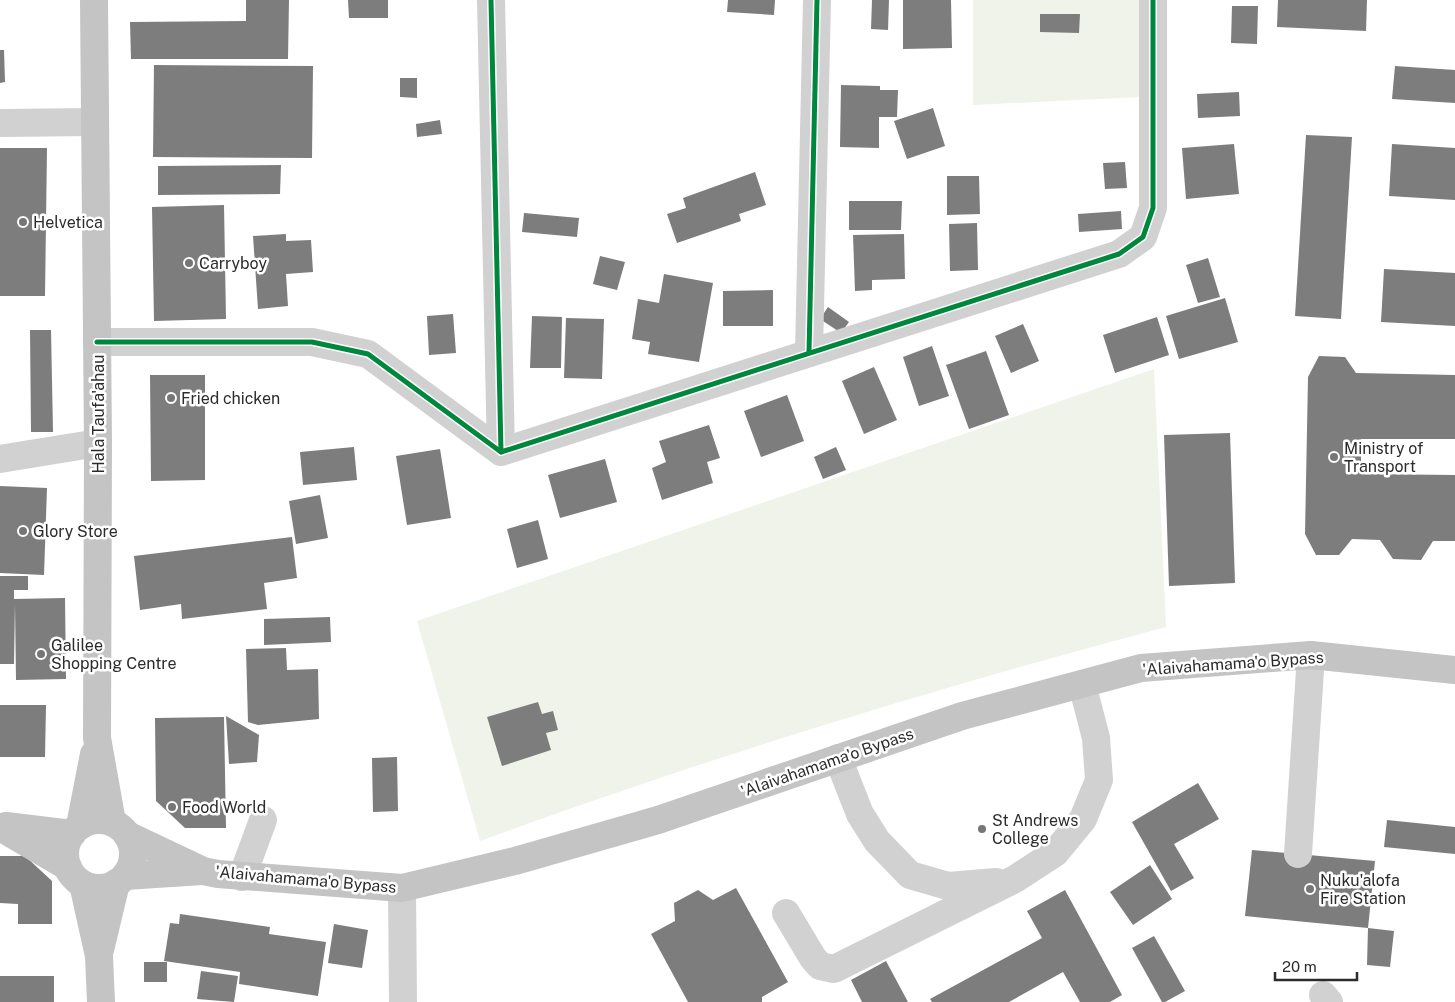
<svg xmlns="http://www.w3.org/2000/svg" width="1455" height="1002" font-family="'Public Sans',sans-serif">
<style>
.green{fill:#eff3ea}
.building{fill:#7d7d7d}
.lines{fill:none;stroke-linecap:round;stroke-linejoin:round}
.minor{stroke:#d1d1d1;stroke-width:28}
.major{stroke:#c4c4c4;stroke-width:28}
.cycleway-casing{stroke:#fff;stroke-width:8}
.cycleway{stroke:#00873e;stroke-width:5}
.poi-dot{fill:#767676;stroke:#fff;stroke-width:2}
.labels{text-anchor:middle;stroke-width:5;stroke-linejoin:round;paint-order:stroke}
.poi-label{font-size:16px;fill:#2c2c2c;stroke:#fff;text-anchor:start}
.street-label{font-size:16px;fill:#2c2c2c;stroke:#fff}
</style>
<rect width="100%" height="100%" fill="#fff"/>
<g class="green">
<polygon points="973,0 1140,0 1141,97 973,105"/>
<path d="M1154,369L1166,627C935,688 704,759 480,841L417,621Z"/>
</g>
<g class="building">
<polygon points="246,0 289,0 288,59 131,59 130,22 246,21"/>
<polygon points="348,0 388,0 388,18 349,18"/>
<polygon points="728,0 775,0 774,15 727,12"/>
<polygon points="872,0 889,0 888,30 871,29"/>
<polygon points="903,0 951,0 952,48 903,49"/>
<polygon points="1278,0 1367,0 1366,31 1277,27"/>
<polygon points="1232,6 1258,6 1257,44 1231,43"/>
<polygon points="1040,14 1080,14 1079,33 1040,32"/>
<polygon points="0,50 4,50 5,82 0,83"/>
<polygon points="154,65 313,66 312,158 153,157"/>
<polygon points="1395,66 1455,70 1455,103 1392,99"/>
<polygon points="400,78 417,78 417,98 400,97"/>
<polygon points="841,85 880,86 880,90 898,90 897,117 879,117 879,148 840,147"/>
<polygon points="1239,92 1240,116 1198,118 1197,94"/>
<polygon points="933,108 945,146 907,159 894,121"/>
<polygon points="440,120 442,134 417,137 416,124"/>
<polygon points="1306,135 1352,137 1341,319 1295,316"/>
<polygon points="1234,144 1239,194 1186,199 1182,148"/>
<polygon points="1392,144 1455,148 1455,200 1389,196"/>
<polygon points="0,148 47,148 45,296 0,296"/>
<polygon points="1125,162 1127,188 1105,189 1103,163"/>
<polygon points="281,165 280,194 158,195 158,166"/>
<polygon points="755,172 766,205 739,214 741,221 677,243 667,214 686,208 683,198"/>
<polygon points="947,176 979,176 980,214 947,215"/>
<polygon points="849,201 902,201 901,230 849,230"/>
<polygon points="224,205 226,319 154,321 152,207"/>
<polygon points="1121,211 1122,229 1079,232 1078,214"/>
<polygon points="524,213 579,218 577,237 522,232"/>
<polygon points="977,223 978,270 950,271 949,224"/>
<polygon points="286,234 286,241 311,240 313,272 286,274 288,306 258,309 253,236"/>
<polygon points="904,234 905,279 872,280 872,290 855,291 853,235"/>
<polygon points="600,256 625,262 617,290 593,284"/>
<polygon points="1208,258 1220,297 1198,303 1186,265"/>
<polygon points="1384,269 1455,273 1455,326 1381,322"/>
<polygon points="664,274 713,283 699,362 648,354 650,342 632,339 638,299 659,303"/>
<polygon points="773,290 773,326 723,326 723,291"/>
<polygon points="1225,298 1238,342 1179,359 1166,316"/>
<polygon points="828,307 849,322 841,333 820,319"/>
<polygon points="453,314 456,353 429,355 427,316"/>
<polygon points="532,316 562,317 561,368 530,368"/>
<polygon points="1157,317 1169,355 1115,373 1103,335"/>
<polygon points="566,318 604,319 602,379 564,378"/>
<polygon points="1023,324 1039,361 1011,373 995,336"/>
<polygon points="30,330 51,330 53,432 31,432"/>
<polygon points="932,346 949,396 919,406 903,357"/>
<polygon points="986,351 1009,415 969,429 946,365"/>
<polygon points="1319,356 1345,357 1356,373 1455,375 1455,439 1361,439 1361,474 1455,475 1455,541 1433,541 1421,560 1393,559 1380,540 1352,539 1339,555 1316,555 1305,534 1308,377"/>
<polygon points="874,367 897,420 864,434 842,381"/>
<polygon points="150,375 205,375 205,480 151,481"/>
<polygon points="787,395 804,441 761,457 744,411"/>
<polygon points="709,425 720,458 707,462 713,483 662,500 652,468 666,462 659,441"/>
<polygon points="1230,433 1235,583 1169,586 1164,435"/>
<polygon points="354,447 357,480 303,485 300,452"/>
<polygon points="836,447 846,470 823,479 814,457"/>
<polygon points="440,449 451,518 407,525 396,456"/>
<polygon points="605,459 617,502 560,518 548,475"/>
<polygon points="0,486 47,488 44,575 0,573"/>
<polygon points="320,495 328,538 296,544 289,501"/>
<polygon points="538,520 548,559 517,568 507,529"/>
<polygon points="292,537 297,578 264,583 267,609 182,619 181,604 140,610 134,556"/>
<polygon points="0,576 28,576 28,590 14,590 14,599 65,598 66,679 16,680 15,604 14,664 0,664"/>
<polygon points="330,617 331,642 264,645 264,619"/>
<polygon points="286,648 287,670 318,669 319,719 258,725 248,722 246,649"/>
<polygon points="538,702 542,714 553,711 558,730 546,733 551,750 502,766 487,717"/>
<polygon points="0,705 46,705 45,757 0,757"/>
<polygon points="226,716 259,735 257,762 229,764"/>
<polygon points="224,717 226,828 185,828 156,801 155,718"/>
<polygon points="397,757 398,811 373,812 372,758"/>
<polygon points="1198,783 1219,819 1174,844 1194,878 1171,891 1132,822"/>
<polygon points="1387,820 1455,827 1455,854 1384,847"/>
<polygon points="1252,850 1375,861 1368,928 1394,931 1390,967 1367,965 1368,928 1245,916"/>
<polygon points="0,856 25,856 52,881 52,924 18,924 18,904 0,903"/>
<polygon points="1150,865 1172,899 1133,925 1110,892"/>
<polygon points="736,888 788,982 762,997 762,1002 688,1002 651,934 675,921 674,903 698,890 713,900"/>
<polygon points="1065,890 1122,995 1110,1002 1080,1002 1063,972 1009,1002 932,1002 930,999 1042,938 1027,911"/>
<polygon points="180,914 270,927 269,934 326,942 318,996 239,984 240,972 164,961 170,923 179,924"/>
<polygon points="334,924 368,930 362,968 328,963"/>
<polygon points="1154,936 1185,991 1165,1002 1162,1002 1132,948"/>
<polygon points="886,961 908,1002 862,1002 851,980"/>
<rect x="144" y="962" width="23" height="20"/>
<polygon points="201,971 238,976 234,1002 197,999"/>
<rect x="0" y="976" width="54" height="26"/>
</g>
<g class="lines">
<g class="minor">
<polyline points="491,0 501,452"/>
<polyline points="0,123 95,122"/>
<polyline points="97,342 312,342 368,354 501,452 1119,254 1143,237 1153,208 1153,0"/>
<polyline points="809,352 817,0"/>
<polyline points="0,459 98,443"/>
<polyline points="838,758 860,814 877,841 910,875 948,886 996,882"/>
<polyline points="1298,854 1311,655"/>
<polyline points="242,877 263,820"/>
<polyline points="402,888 403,1002"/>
<polyline points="786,913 813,958 820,966 834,969 1015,879 1055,853 1083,819 1099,780 1096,738 1082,684"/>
<polyline points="1323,995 1329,1002"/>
</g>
<g class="major">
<polyline points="94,0 98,443 97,738 112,822"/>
<circle cx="99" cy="854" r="34"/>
<polyline points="6,826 72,834"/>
<polyline points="80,826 94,754"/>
<polyline points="0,827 68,867"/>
<polyline points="127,835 203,871 218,874 402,888 515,861 658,820 962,716 1141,668 1311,655 1455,670"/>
<polyline points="125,876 202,871"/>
<polyline points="83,884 99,956 101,1002"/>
<polyline points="100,950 116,883"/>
</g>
<g class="cycleway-casing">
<g id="cycleway">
<polyline points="491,0 501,452"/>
<polyline points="97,342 312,342 368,354 501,452 1119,254 1143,237 1153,208 1153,0"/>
<polyline points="809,352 817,0"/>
</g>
</g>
<use href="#cycleway" class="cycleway"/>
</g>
<g class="poi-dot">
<circle cx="23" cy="222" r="5"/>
<circle cx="189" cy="263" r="5"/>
<circle cx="171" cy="398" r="5"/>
<circle cx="1334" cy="457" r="5"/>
<circle cx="23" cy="531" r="5"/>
<circle cx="41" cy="654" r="5"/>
<circle cx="172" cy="807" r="5"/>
<circle cx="982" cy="829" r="5"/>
<circle cx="1310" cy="889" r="5"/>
</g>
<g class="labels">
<g class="poi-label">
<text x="33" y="228">Helvetica</text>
<text x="199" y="269">Carryboy</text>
<text x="181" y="404">Fried chicken</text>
<text x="1344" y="454">Ministry of<tspan x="1344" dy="18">Transport</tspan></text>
<text x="33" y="537">Glory Store</text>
<text x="51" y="651">Galilee<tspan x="51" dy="18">Shopping Centre</tspan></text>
<text x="182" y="813">Food World</text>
<text x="992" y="826">St Andrews<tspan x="992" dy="18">College</tspan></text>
<text x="1320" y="886">Nuku'alofa<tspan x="1320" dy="18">Fire Station</tspan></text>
</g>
<g class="street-label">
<text transform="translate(98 414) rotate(-90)" y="6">Hala Taufa'ahau</text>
<text transform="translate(1233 663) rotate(-4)" y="6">'Alaivahamama'o Bypass</text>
<text transform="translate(827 762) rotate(-19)" y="6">'Alaivahamama'o Bypass</text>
<text transform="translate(306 879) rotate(5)" y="6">'Alaivahamama'o Bypass</text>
</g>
</g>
<path d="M1275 972v8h82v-8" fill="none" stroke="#2c2c2c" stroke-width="2.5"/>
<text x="1282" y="972" font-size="15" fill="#2c2c2c" stroke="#ffffff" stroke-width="4" paint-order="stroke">20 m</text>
</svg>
